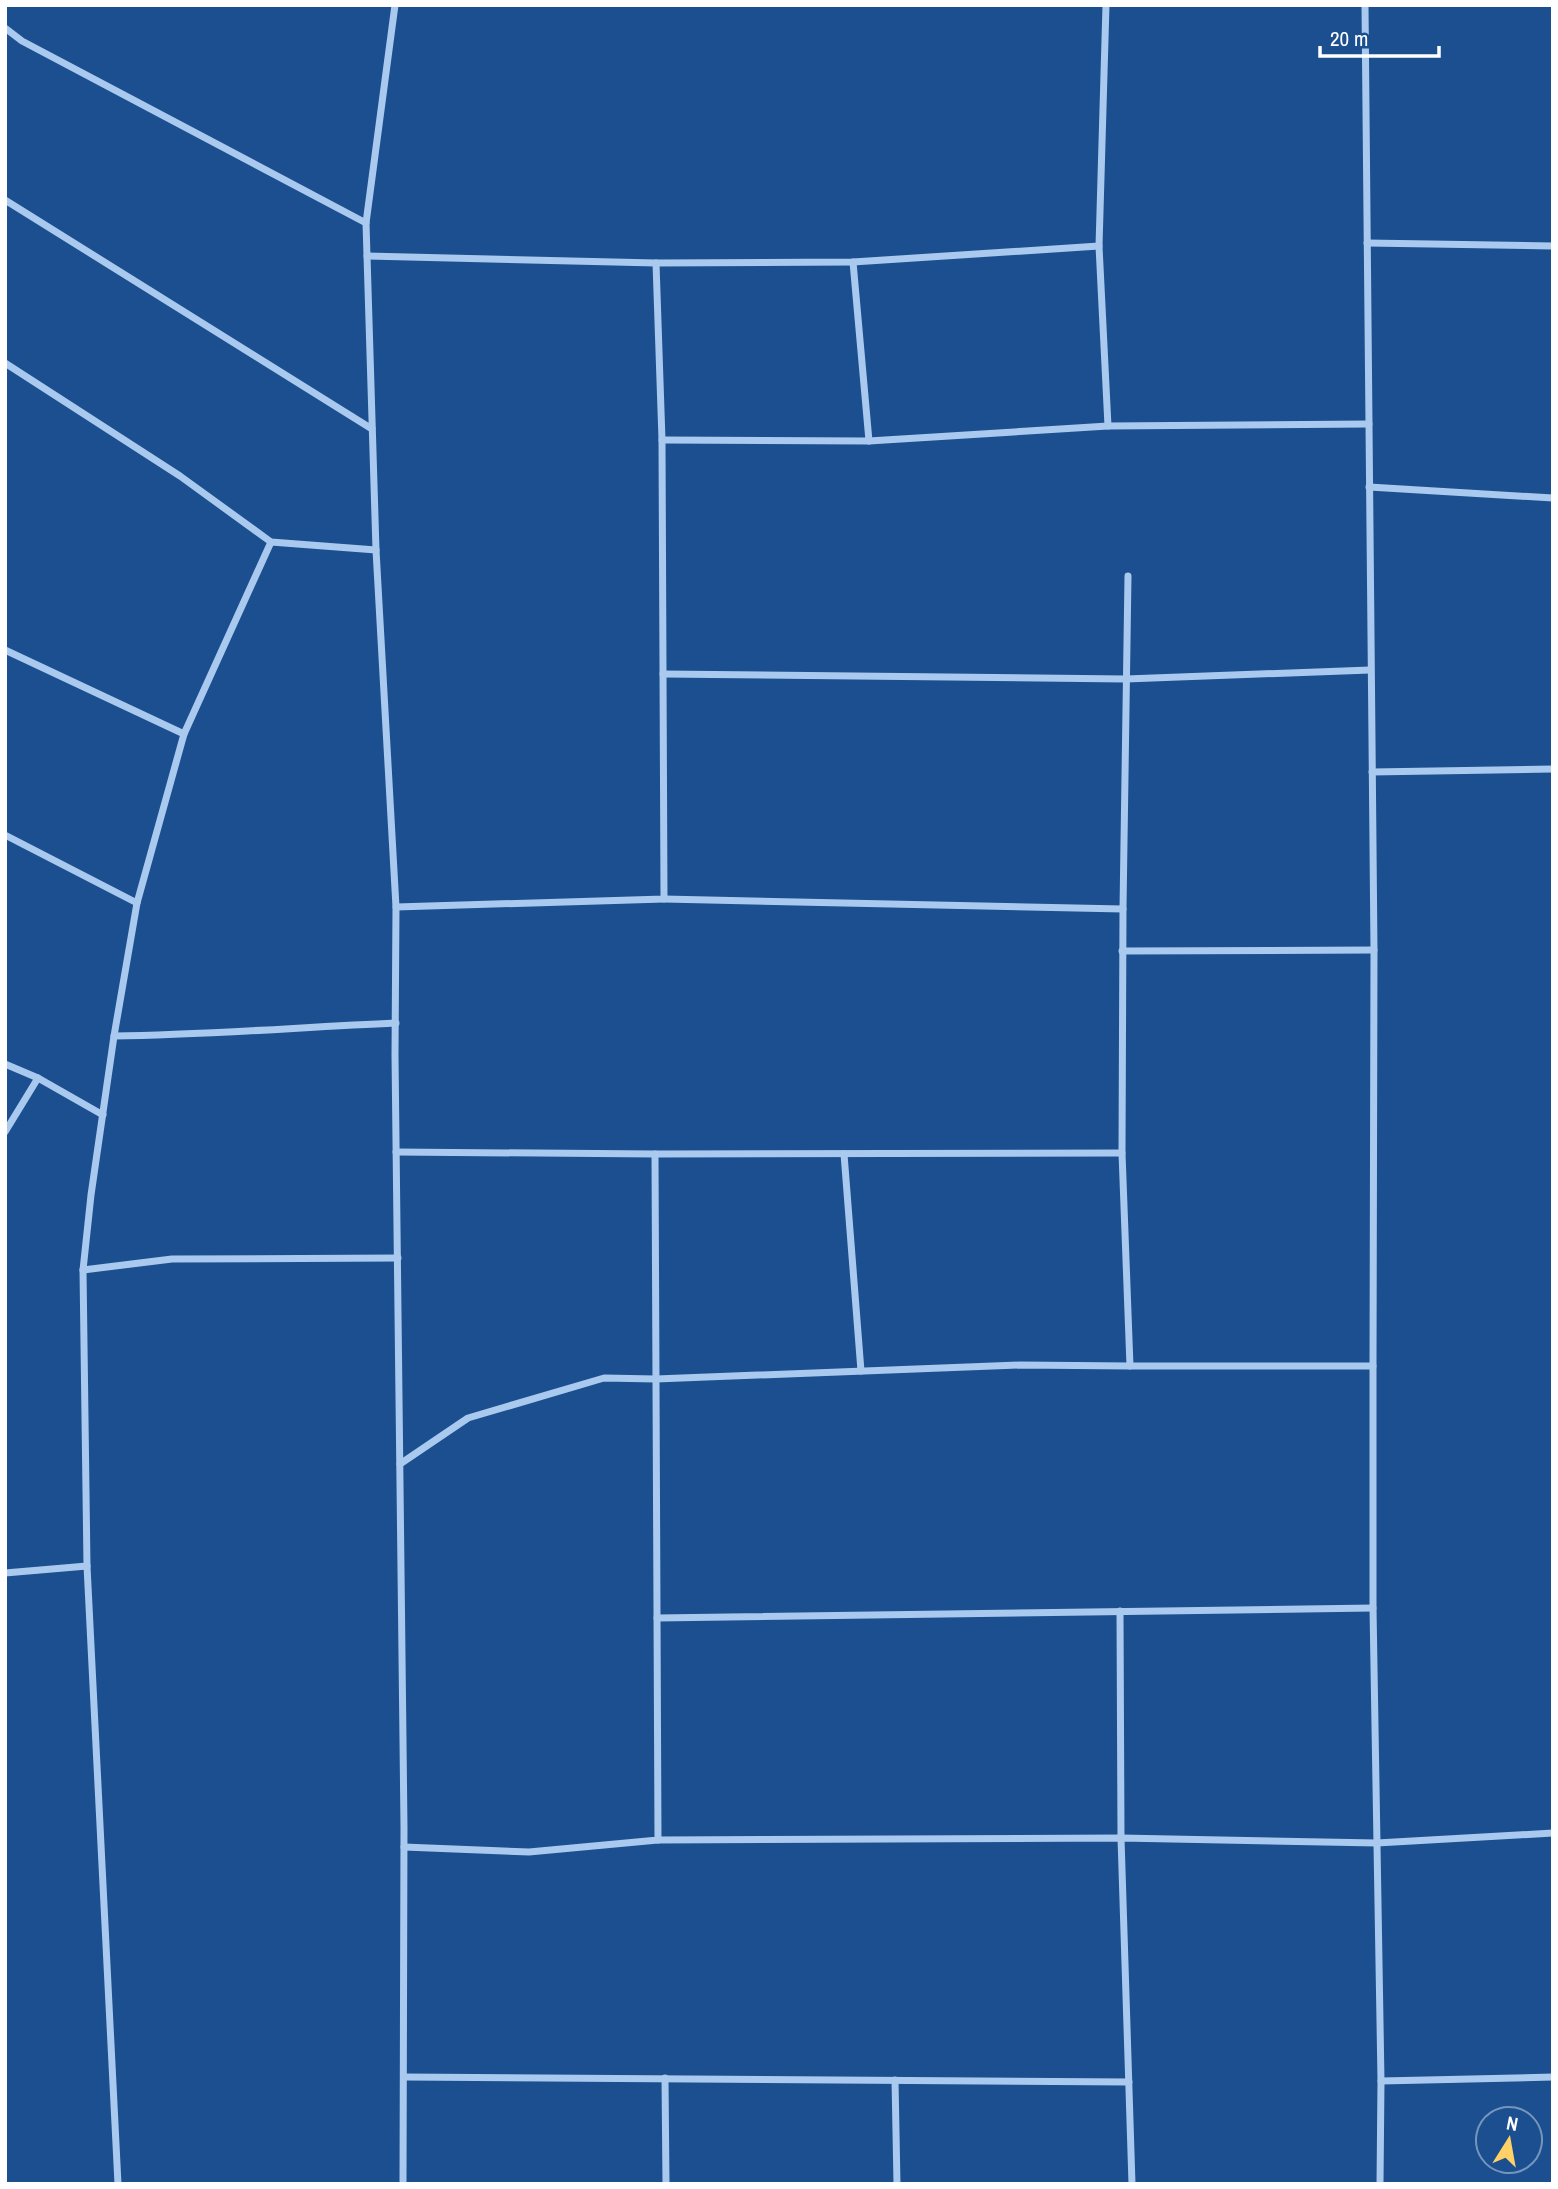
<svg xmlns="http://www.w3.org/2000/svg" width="1558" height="2189" font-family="'Archivo Narrow',sans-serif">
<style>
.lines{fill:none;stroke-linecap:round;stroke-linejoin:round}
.street{stroke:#a9c9ee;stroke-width:7}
</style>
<rect width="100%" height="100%" fill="#1b4f8f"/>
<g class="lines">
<g class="street">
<polyline points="395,5 366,223 376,550 396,907 395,1055 404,1827 403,2184"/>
<polyline points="5,28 22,41 366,223"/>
<polyline points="5,200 372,429"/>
<polyline points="1367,243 1553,246"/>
<polyline points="367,256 656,263 853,262 1099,246"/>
<polyline points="853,262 869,441"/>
<polyline points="5,363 180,476 271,542 376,550"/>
<polyline points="1108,426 1369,424"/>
<polyline points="662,440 869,441 1108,426 1099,246 1106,5"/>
<polyline points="1369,487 1553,498"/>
<polyline points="5,650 184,734 271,542"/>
<polyline points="663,674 1126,679 1370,670"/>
<polyline points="1372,772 1553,769"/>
<polyline points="5,835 137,903"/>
<polyline points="664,899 1123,909 1128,576"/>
<polyline points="396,907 664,899 662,440 656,263"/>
<polyline points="1122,951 1374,950"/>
<path d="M114,1036C208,1035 302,1027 396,1023"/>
<polyline points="5,1064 38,1078 103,1115"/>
<polyline points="5,1132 38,1078"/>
<polyline points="396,1152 655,1154 658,1840 529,1852 404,1847"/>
<polyline points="655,1154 1122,1153"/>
<polyline points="844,1154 861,1371"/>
<polyline points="83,1270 172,1259 398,1258"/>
<polyline points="1130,1366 1373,1366 1374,950 1365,5"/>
<polyline points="1373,1366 1373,1608 1381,2081 1380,2184"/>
<polyline points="400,1464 468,1418 604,1378 656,1379 1020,1365 1130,1366 1122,1153 1123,909"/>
<polyline points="5,1573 87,1566"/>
<polyline points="1120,1611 1121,1838 1132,2184"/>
<polyline points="657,1618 1373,1608"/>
<polyline points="658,1840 1121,1838 1377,1843 1553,1833"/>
<polyline points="404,2077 1129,2082"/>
<polyline points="665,2078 666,2184"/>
<polyline points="895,2080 897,2184"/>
<polyline points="1381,2081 1553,2077"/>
<polyline points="118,2184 87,1566 83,1270 91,1195 114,1036 137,903 184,734"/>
</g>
</g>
<rect width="1558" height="2189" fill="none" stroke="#ffffff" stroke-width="14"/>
<g transform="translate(1509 2140) rotate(11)"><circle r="33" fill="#1b4f8f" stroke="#7695bc" stroke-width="2"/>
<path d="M0-5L12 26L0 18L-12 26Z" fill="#ffd166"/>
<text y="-10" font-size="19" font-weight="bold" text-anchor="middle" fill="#ffffff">N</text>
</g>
<path d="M1320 46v10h119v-10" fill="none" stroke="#ffffff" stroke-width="3.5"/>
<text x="1330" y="46" font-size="21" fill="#ffffff" stroke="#1b4f8f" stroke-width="5" paint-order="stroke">20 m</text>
</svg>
